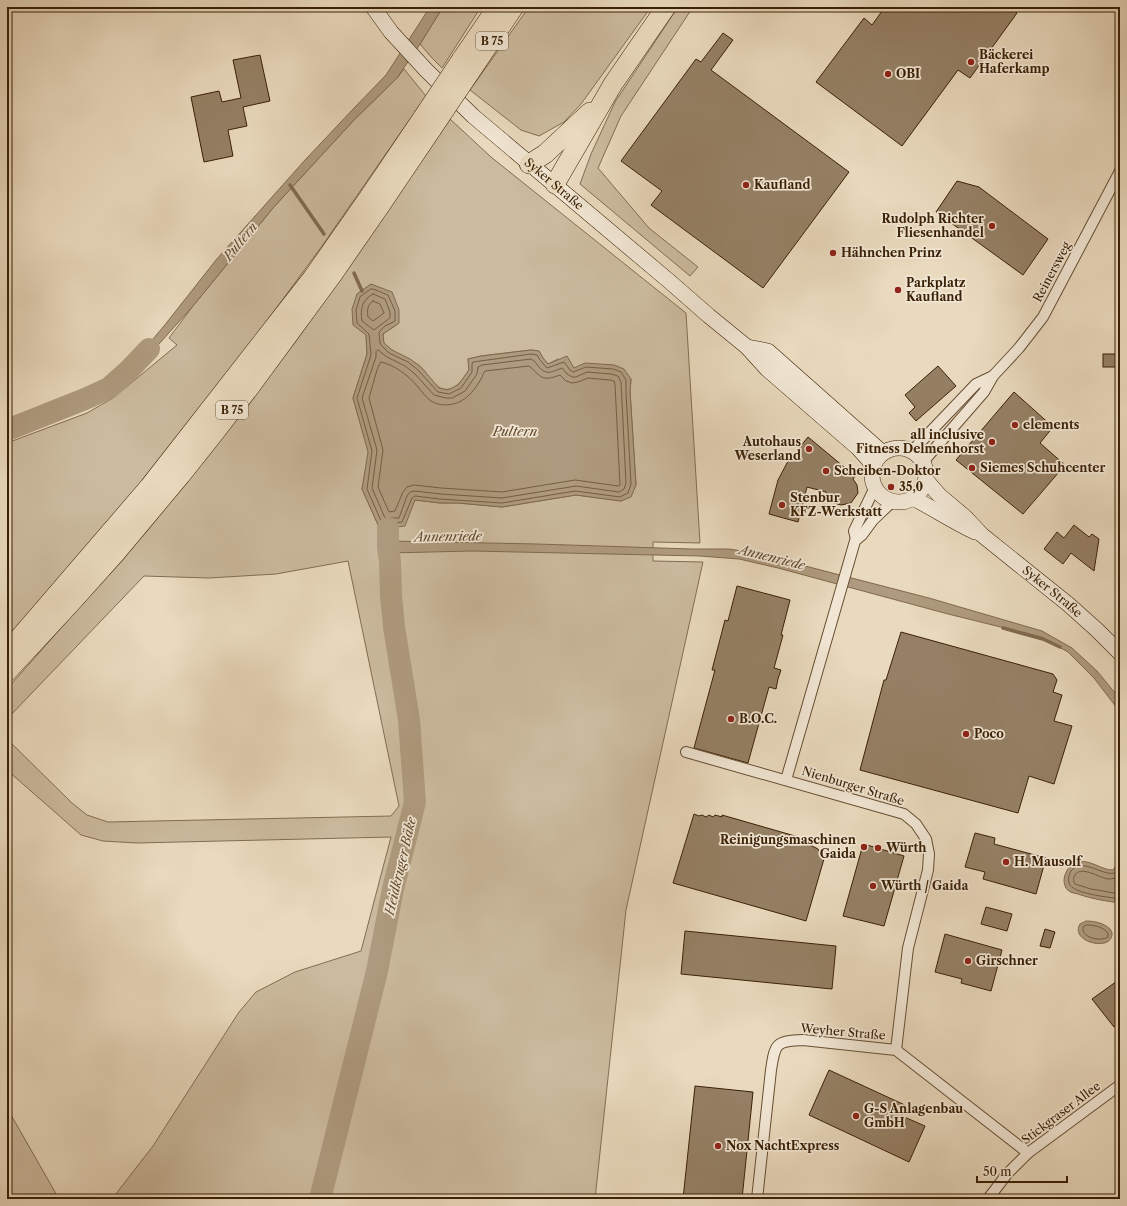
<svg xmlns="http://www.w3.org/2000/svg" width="1127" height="1206" font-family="'Libre Caslon Text',serif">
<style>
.green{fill:#cbba9e;stroke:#826d52;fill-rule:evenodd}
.water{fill:#ae9a7e;stroke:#80694e}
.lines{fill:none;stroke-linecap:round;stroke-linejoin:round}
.shore{stroke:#745d42;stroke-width:1}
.stream{stroke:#80694e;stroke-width:3.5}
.river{stroke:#ae9a7e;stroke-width:22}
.building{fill:#958065;stroke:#3a2005}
.street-casing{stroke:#664e33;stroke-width:12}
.secondary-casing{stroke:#3a2005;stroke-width:16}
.highway-casing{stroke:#3a2005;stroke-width:20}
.street{stroke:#f1e6d4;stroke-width:10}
.secondary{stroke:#f1e6d4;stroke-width:15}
.highway{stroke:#e9d9bd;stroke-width:19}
.highway-bridge-casing{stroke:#3a2005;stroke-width:20;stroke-linecap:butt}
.highway-bridge{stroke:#e9d9bd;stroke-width:19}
.poi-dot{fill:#8f2418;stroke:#f1e6d4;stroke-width:1.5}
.labels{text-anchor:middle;stroke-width:3.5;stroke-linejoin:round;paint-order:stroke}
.shield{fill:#f1e6d4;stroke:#715b43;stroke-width:1}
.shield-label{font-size:11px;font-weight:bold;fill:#3a2005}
.poi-label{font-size:12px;font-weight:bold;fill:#3a2005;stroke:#f1e6d4;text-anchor:start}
.street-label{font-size:12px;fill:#3a2005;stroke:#f1e6d4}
.water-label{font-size:13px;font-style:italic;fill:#634b2f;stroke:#f1e6d4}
</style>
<rect width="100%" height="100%" fill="#e9d9bd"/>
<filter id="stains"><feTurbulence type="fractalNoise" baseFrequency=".005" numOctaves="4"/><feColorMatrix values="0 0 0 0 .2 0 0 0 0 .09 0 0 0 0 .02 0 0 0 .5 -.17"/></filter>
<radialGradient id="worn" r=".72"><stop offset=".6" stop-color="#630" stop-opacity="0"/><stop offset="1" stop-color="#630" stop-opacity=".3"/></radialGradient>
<g class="green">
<polygon points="443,7 481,7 442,68 432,58 420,44"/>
<polygon points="529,7 651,7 581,104 564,122 539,136 521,130 470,90"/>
<polygon points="678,7 693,7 621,116 598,168 649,228 698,267 690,276 580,184 591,154 615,102"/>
<polygon points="404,69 426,96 322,246 247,348 149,474 60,578 7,637 7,443 87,413 113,398 177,345 169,338 193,306 273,208 354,120 397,78"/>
<path d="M450,119L491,157L686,313L700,543L653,542V561L703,562L626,910L595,1199H322L378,972L392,904L412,824L408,822L388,906L375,969L318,1199H112L153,1146L239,1012L256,992L295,972L361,951L391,837L137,843L103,841L81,835L7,770V739L72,803L87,815L108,822L391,816L399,806L348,561L276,574L209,578L144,576L7,719V689L147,531L212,451L296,341L363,247ZM371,284L399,323L383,334C383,336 383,341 384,343C389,351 413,360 421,367C429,375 436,392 449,389C459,387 463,378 469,370L468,359L481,356L531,350L539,351L543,358L548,364L558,359L573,368L631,379L630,391L636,485L621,501L576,495L502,507L458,503H440L415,500L379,527L362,489L369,452L353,398L367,354L366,335L357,294Z"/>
<polygon points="7,1110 11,1115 59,1199 7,1199"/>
</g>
<g class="water">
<polygon points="430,7 443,7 420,44 397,78 354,120 273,208 193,306 142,363 128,371 136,359 164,326 216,260 305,160 356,106 386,75"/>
<polygon points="371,284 392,292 399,310 399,323 383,334 384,343 392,350 410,359 421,367 439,388 448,390 458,385 469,370 468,359 481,356 531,350 539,351 543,358 548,364 567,356 574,368 585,363 614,365 624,369 631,379 630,391 636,485 631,497 621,501 576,495 502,507 458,503 440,503 415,500 405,526 388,528 379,527 362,489 368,452 353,398 367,354 366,335 353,325 352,309 357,294"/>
<polygon points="388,541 537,544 692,549 729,549 755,553 929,598 1042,631 1072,648 1097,671 1120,699 1120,712 1094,678 1068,652 1041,637 948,614 778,568 739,559 700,556 472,551 389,553"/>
<path d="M1120,829V903C1106,901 1092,899 1078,894C1075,893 1071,893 1069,891C1064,888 1063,880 1065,875C1067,869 1071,864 1078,862C1090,859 1101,870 1113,870C1120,863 1119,839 1120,829Z"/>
<path d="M1086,921C1094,921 1104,923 1110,929C1112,932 1113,934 1111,938C1106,950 1070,941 1080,924Z"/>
</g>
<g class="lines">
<g class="shore">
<polygon points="371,289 373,289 388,295 395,311 395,321 385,326 379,332 380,343 381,345 389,353 408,362 418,370 438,392 449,394 461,388 472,372 472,364 473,362 531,354 537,355 540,360 547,368 564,362 570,370 573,372 586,367 613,369 621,372 626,380 626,392 631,484 628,493 620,497 575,491 502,503 440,499 415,496 412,498 402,522 388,524 382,523 367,489 372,451 357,398 371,355 369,334 357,323 356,310 360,297"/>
<path d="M373,294L385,299L390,312V318L374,330L362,321C360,309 362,300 373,294Z"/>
<path d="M373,301L380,304L384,313L373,321L368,317C367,311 367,305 373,301Z"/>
<path d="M378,350L387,357L405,366L415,374L434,395L446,398H452L465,391L477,374L478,367L482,365L531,359C535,361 536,363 538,366C547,376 551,372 562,368L567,374L572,377H576L587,372L611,374L618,376L621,382L626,483L624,489L619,492L576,486L502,498L441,494L415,491L410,492L407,496L399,518H385L372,488L377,450L362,398L376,357V352Z"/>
<path d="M381,362C395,365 409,376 418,387C422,392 426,397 431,401C442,408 459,405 468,396C473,392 478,384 481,379C483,376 483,373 485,371L529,366C542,377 541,382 560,375L566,381L572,383L578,382L588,378L610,380L614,381L615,384L620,485L618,486L575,480L502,492L441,488L414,485L407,487L403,492L395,511L389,512L378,487L383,450L369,398L377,370Z"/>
<path d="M1120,866C1114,888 1084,853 1071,871C1069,874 1068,879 1069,883C1072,894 1109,897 1120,899"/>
<path d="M1120,875C1116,878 1113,879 1108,879C1100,878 1081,865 1075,875C1073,878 1073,881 1075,884L1091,889L1120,894"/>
<path d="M1087,925C1095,925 1103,927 1108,933V937C1100,942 1081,938 1083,927Z"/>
</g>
<g class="stream">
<polyline points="290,185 324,234"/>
<polyline points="354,273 362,291"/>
<polyline points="1003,628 1043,639 1060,647"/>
</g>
<g class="river">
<polyline points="7,430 85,399 109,388 128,371 149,349"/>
<polyline points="320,1199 377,971 393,889 415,802 409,720 394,627 391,595 390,562 388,547 388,528"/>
</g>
</g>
<g class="building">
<polygon points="885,7 1009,7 1017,13 970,78 958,70 902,146 816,82 864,18 872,25"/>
<polygon points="723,33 733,40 711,70 849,172 763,288 651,205 662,191 621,161 696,59 701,62"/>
<polygon points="260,55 270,101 243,107 247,126 228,130 233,156 204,162 191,97 219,91 222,102 241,98 233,60"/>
<polygon points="957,181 979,187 1048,239 1023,275 936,212"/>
<rect x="1103" y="354" width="17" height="13"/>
<polygon points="938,366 956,386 916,421 909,413 915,407 905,395"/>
<polygon points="1014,392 1053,427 1040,443 1065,465 1023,514 956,460"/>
<polygon points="808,437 855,476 853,479 857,485 858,493 851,503 841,505 834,503 827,497 826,492 807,487 798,522 769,514 778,480 787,463"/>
<polygon points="1074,525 1089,537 1092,534 1099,539 1094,571 1071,553 1063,564 1044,549 1057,532 1064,538"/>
<polygon points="737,586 790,600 781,635 783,635 774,668 781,670 778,679 776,689 769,687 748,763 694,748 715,670 712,670 725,620 728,621"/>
<polygon points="901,632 1053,674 1057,680 1053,692 1062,695 1054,721 1072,726 1054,784 1029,776 1018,813 860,770 884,680 886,680"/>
<polygon points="694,814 699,816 702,815 706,817 709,815 713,817 715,815 722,817 722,815 802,838 802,840 808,842 810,845 818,849 819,851 826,852 806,921 673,883"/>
<polygon points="975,833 995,838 994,844 1046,858 1036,894 983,879 985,872 965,867"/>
<polygon points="867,845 904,856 884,926 843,916 862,848"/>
<polygon points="986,907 1012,914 1007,931 981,924"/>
<polygon points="1045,929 1055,932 1050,948 1040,946"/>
<polygon points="685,931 836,946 832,989 681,974"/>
<polygon points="945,934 1002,950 991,991 961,983 962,979 935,972"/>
<polygon points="1120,979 1120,1022 1114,1027 1092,999"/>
<polygon points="829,1070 907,1106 902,1116 925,1126 909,1162 809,1115"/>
<polygon points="695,1086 753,1092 742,1199 683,1199"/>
</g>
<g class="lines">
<g class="street-casing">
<g id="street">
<polyline points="912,451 976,384 993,376"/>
<polyline points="923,462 984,392 993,376 1019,348 1043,317 1120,171"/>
<polyline points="856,539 854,531 875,487"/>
<polyline points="686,752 904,814 916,824 926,839 929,854 928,870 908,948 896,1050"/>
<polyline points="786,780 855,541 862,535 873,520 893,501"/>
<path d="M757,1199L771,1070C775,1044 775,1041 803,1040L896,1050L1028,1153"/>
<polyline points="988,1199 1007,1174 1028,1153 1120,1085"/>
</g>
</g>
<g class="secondary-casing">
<g id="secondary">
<path id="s1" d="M373,7L391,32L426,70L473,116L669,281L709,316L747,347L767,369L858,448L868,459L873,467"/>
<polyline points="747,347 768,351 883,453"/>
<circle cx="899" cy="475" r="27"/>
<path id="s2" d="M926,480L939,495L965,517L982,535L1068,604L1097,630L1120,653"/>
<path d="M913,498C934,509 954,522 975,532"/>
</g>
</g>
<g class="highway-casing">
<g id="highway">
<polyline points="461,60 497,7"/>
<polyline points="469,74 514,7"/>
<polyline points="529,164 545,154 590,112"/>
<polyline points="555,184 613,84 666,7"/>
<polyline points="7,652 149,487 313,277 369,197 423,117"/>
<polyline points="7,672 70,604 115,554 181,475 212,436 247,391 333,274 380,206 432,129"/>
</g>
</g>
<use href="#street" class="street"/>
<use href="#secondary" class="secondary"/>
<use href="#highway" class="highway"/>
<g class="highway-bridge-casing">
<g id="highway-bridge">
<polyline points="423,117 461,60"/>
<polyline points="432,129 469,74"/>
</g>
</g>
<use href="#highway-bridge" class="highway-bridge"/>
</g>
<g class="poi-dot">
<circle cx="971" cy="62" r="4"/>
<circle cx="888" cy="74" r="4"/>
<circle cx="746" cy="185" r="4"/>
<circle cx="992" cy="226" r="4"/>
<circle cx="833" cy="253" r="4"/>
<circle cx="898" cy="290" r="4"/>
<circle cx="1015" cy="425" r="4"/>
<circle cx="992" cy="442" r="4"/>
<circle cx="809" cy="449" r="4"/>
<circle cx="972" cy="468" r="4"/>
<circle cx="826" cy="471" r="4"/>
<circle cx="891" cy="487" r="4"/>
<circle cx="782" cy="505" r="4"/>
<circle cx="731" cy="719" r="4"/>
<circle cx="966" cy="734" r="4"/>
<circle cx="864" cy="847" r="4"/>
<circle cx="878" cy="848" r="4"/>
<circle cx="1006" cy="862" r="4"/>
<circle cx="873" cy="886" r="4"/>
<circle cx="968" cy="961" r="4"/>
<circle cx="856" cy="1116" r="4"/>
<circle cx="718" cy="1146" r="4"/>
</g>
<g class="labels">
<g class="shield">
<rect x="476" y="32" width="32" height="18" rx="3"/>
<rect x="216" y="401" width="32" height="18" rx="3"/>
</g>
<g class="shield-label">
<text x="492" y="45">B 75</text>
<text x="232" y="414">B 75</text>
</g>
<g class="poi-label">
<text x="979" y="59">Bäckerei<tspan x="979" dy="14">Haferkamp</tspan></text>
<text x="896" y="78">OBI</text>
<text x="754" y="189">Kaufland</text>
<text x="984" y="223" text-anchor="end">Rudolph Richter<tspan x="984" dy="14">Fliesenhandel</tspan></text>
<text x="841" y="257">Hähnchen Prinz</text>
<text x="906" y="287">Parkplatz<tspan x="906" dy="14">Kaufland</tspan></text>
<text x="1023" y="429">elements</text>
<text x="984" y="439" text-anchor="end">all inclusive<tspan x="984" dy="14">Fitness Delmenhorst</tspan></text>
<text x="801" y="446" text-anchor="end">Autohaus<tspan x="801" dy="14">Weserland</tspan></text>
<text x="980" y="472">Siemes Schuhcenter</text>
<text x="834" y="475">Scheiben-Doktor</text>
<text x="899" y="491">35,0</text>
<text x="790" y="502">Stenbur<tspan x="790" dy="14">KFZ-Werkstatt</tspan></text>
<text x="739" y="723">B.O.C.</text>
<text x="974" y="738">Poco</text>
<text x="856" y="844" text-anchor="end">Reinigungsmaschinen<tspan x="856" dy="14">Gaida</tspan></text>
<text x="886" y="852">Würth</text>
<text x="1014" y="866">H. Mausolf</text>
<text x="881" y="890">Würth / Gaida</text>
<text x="976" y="965">Girschner</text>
<text x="864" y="1113">G-S Anlagenbau<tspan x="864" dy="14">GmbH</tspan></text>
<text x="726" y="1150">Nox NachtExpress</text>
</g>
<g class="street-label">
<text dy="4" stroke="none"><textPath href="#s1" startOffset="254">Syker Straße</textPath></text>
<text transform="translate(1052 272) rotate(-62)" y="4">Reinersweg</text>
<text dy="4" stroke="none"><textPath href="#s2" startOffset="169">Syker Straße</textPath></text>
<text transform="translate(853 786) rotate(17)" y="4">Nienburger Straße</text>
<text transform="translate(843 1032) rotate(5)" y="4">Weyher Straße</text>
<text transform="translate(1061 1113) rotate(-37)" y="4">Stickgraser Allee</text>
</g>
<g class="water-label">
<text transform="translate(240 241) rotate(-51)" y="5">Pultern</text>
<text x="515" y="436">Pultern</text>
<text transform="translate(448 536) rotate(-1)" y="5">Annenriede</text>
<text transform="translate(772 557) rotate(14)" y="5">Annenriede</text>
<text transform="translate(400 866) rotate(-77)" y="5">Heidkruger Bäke</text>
</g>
</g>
<rect width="1127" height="1206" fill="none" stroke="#e9d9bd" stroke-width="24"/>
<rect x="8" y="8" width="1111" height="1190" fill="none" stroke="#3a2005" stroke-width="2"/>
<rect x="12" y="12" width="1103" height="1182" fill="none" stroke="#3a2005"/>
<path d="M977 1176v6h90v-6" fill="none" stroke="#3a2005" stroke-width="2"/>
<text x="983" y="1176" font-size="12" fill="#3a2005" stroke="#f1e6d4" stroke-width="3" paint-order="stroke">50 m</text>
<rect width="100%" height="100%" filter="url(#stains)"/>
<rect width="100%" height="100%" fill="url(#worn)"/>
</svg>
